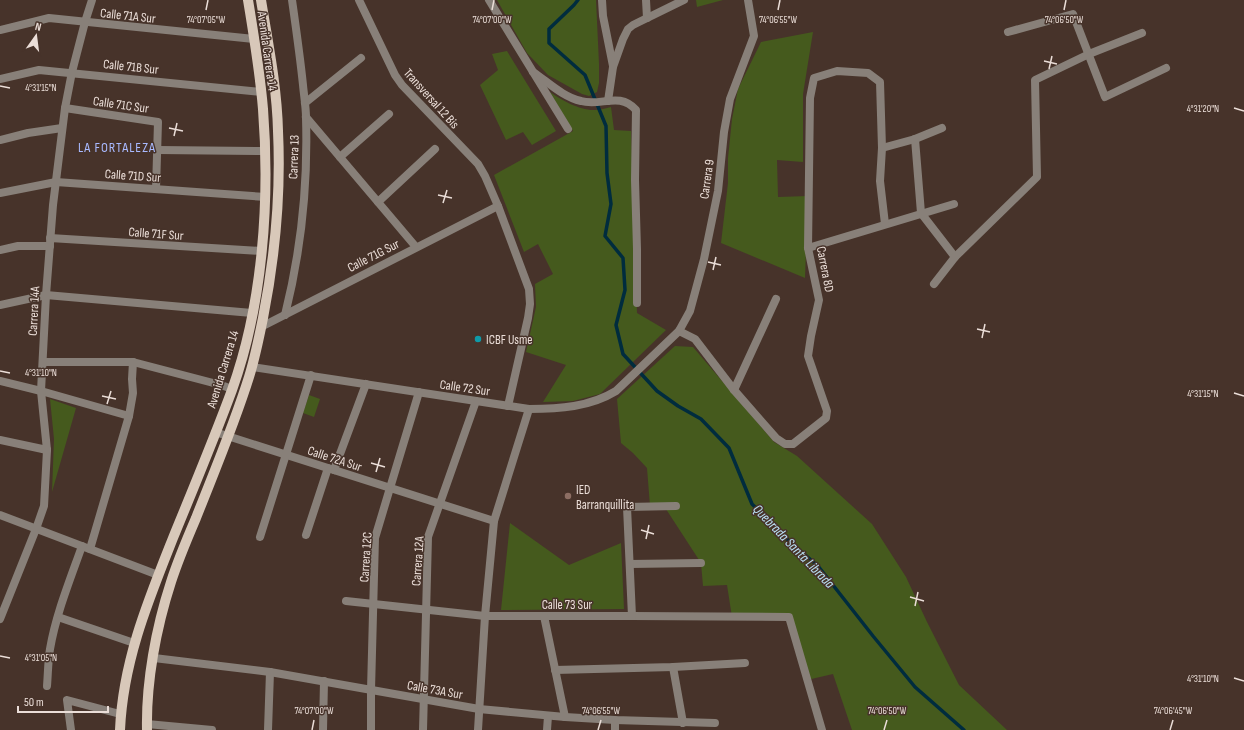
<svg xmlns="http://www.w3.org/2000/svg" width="1244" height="730" font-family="'Sofia Sans Condensed',sans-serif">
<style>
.green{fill:#455a1d}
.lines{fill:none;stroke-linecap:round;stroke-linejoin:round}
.stream{stroke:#002c3e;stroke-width:3.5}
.minor{stroke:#888079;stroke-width:8}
.primary{stroke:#d8c8b9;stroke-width:10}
.ticks{fill:none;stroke:#ebded8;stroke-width:1.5}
.culture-dot{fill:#0f9aa8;stroke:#47332a;stroke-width:1.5}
.education-dot{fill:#8d6e63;stroke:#47332a;stroke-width:1.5}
.labels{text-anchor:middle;stroke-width:3;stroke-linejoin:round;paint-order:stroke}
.street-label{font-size:13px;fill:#ebded8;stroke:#47332a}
.poi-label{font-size:13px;fill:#ebded8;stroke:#47332a;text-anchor:start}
.neighbourhood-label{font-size:14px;letter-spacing:1px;fill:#a9baff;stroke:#47332a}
.water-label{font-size:14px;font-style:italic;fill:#bae1f5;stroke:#47332a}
.ticks-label{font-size:10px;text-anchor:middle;fill:#ebded8;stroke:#47332a;stroke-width:3;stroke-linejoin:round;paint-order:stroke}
</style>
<rect width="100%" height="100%" fill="#47332a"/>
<g class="green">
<polygon points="497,0 596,0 599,64 599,83 597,92 589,96 582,94 548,75 527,53"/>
<polygon points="696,0 723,0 697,7"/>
<polygon points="813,32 803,94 803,162 777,160 778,197 808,196 805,278 721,243 728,183 728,158 732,119 738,89 761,42"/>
<polygon points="507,51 556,131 532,145 523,132 506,140 480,85 498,70 492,54"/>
<path d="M550,92C561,100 581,111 595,110C600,110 606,108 611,107L614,130L631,131L637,313L666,330L600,394L573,401L543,402L566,365L526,352L536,307L535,284L553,274L538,244L524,252L494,175L573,131Z"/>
<polygon points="675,346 693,347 774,442 797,456 872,524 906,577 927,622 959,685 1007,730 852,730 833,674 807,680 789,618 732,617 727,585 703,586 701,563 664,506 650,506 647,468 633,453 621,443 617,399"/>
<polygon points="309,395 320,399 314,417 303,413"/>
<polygon points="50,399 76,408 52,492 54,439"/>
<polygon points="510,523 569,565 621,543 624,609 501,610"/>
</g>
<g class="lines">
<polyline class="stream" points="578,0 574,5 549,29 549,43 585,75 606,126 607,173 611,204 605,236 623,258 625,290 616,325 623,354 657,391 678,406 701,419 729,448 752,504 790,542 818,566 873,636 915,687 964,730"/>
<g class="minor">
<polyline points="359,0 395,75 402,85 478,164 485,176 498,206 529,289 530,304 528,318 508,406"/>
<polyline points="489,0 568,129"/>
<polyline points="602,0 603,16 613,66"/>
<polyline points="646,0 647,18"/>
<polyline points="0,30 49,18 254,39"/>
<polyline points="1008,32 1073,14 1105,97 1166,68"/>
<path d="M533,72C548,82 563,97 581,101C601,107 619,91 636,110L635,180L637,249V303"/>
<polyline points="0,79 39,70 261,92"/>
<polyline points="608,101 613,67 623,39 628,29 633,25 639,22 684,0"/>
<polyline points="305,103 361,58"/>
<polyline points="65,108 158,122 156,189"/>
<polyline points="306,117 416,247"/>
<polyline points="915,139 921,213 955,257"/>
<polyline points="0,140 28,133 62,128"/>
<polyline points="882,148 915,139 942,128"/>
<polyline points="158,150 266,151"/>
<polyline points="340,157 389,114"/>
<polyline points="0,193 56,182 266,197"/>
<polyline points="378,202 435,149"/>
<polyline points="50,238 261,251"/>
<polyline points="808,248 954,204"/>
<polyline points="0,250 18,246 50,246"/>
<polyline points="934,284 955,257 1037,177 1035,80 1089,54 1142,33"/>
<polyline points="0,305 46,295 252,313"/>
<path d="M285,315C301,251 308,184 306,118C306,107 304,96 303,85C300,56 296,28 292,0"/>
<polyline points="261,327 498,206"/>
<polyline points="679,331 695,339 734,390 776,438 785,444 793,444 826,418 827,411 808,356 811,336 819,300 808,248 810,98 814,78 837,71 868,73 880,82 882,148 880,181 885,224"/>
<polyline points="43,362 133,362 221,385 232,389"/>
<path d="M252,367L529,409C559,409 590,407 616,391L679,331L690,311L704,259L718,191L724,132L730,99L754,36L748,0"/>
<polyline points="0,381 41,391 129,416"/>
<polyline points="734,390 776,299"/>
<polyline points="215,432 494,521"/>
<polyline points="0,440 47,450"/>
<polyline points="334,470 366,384"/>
<polyline points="0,515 158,575"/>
<polyline points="306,535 328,468"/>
<polyline points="260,537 311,375"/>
<polyline points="90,549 129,416 133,393 132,379 133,362"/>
<polyline points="630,564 701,563"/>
<polyline points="346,601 485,616 632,616 789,617 822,730"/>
<polyline points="544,616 565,717"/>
<polyline points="632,616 627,507 676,506"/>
<polyline points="58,617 134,643"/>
<polyline points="0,619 36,529 44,506 47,450 41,391 46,295 53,205 65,108 72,72 85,22 92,0"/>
<polyline points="154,658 270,672 479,709 565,717 615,720 715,723"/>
<polyline points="673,667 683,723"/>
<polyline points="555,670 673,667 745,663"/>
<path d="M47,686C48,674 48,661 50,649C56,614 70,580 82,546"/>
<polyline points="147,724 212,730"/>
<polyline points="71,730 67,700 120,714"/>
<polyline points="268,730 270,672"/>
<polyline points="323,730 324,681"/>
<polyline points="371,730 371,690 375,538 390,488 419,392"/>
<polyline points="423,730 428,537 476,401"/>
<polyline points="478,730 485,616 494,521 529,409"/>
<polyline points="547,730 548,716"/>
<polyline points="615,730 615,720"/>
</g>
<g class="primary">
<path d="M120,730C123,661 148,601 173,538C193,489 214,439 232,390C263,304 270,200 263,109C260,72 254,36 248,0"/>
<path d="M147,730C146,682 156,628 171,582C178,560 187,539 196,518C214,472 234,425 249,377C255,358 259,338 263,318C275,257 281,194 278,131C277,87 268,43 261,0"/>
</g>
</g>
<path class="ticks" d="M206,10L208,0M492,10L494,0M778,10L780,0M1064,10L1066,0M1044,61L1057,64M1049,69L1052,56M0,86L10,88M1234,108L1244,111M169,128L183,131M174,136L177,123M438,195L452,198M443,203L447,190M708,262L721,265M713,270L716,257M977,329L990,332M982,338L985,324M0,371L10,373M1234,393L1244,396M102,396L116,399M107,404L111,391M371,463L385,467M376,472L380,458M641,530L654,534M646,539L649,525M910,597L924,601M915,606L918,592M0,656L10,658M1234,678L1244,681M312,730L314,720M598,730L601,720M884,730L887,720M1170,730L1173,720"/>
<circle class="culture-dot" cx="478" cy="339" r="4"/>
<circle class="education-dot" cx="568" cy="496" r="4"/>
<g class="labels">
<g class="street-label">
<text transform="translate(128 15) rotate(6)" y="5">Calle 71A Sur</text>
<text transform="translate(268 51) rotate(82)" y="5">Avenida Carrera 14</text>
<text transform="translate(131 66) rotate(6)" y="5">Calle 71B Sur</text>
<text transform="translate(432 98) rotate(48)" y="5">Transversal 12 Bis</text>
<text transform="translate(121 104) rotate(8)" y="5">Calle 71C Sur</text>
<text transform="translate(293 157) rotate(-88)" y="5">Carrera 13</text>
<text transform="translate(133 175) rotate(4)" y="5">Calle 71D Sur</text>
<text transform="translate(706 179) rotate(-82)" y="5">Carrera 9</text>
<text transform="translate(156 233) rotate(4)" y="5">Calle 71F Sur</text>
<text transform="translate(373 255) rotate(-27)" y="5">Calle 71G Sur</text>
<text transform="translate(826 269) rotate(79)" y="5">Carrera 8D</text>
<text transform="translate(33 311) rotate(-87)" y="5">Carrera 14A</text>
<text transform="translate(222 369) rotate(-73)" y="5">Avenida Carrera 14</text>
<text transform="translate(465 387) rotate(8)" y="5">Calle 72 Sur</text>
<text transform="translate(335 458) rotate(18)" y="5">Calle 72A Sur</text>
<text transform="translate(365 557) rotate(-86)" y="5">Carrera 12C</text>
<text transform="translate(417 561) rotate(-86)" y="5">Carrera 12A</text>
<text x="567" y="609">Calle 73 Sur</text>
<text transform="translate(435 689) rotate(10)" y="5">Calle 73A Sur</text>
</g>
<g class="poi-label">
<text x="486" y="344">ICBF Usme</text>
<text x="576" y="494">IED<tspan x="576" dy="15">Barranquillita</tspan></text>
</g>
<g class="neighbourhood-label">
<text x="117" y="152">LA FORTALEZA</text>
</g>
<g class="water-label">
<text transform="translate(794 546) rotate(46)" y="5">Quebrada Santa Librada</text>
</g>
</g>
<g class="ticks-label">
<text x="206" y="23">74°07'05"W</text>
<text x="492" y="23">74°07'00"W</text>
<text x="778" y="23">74°06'55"W</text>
<text x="1064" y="23">74°06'50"W</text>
<text x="41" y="91">4°31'15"N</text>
<text x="1203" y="112">4°31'20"N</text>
<text x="41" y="376">4°31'10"N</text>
<text x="1203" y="397">4°31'15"N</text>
<text x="41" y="661">4°31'05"N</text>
<text x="1203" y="682">4°31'10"N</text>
<text x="314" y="714">74°07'00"W</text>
<text x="601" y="714">74°06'55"W</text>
<text x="887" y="714">74°06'50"W</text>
<text x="1173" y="714">74°06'45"W</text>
</g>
<g transform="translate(36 36) rotate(14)" stroke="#47332a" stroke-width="3" paint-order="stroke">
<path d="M0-3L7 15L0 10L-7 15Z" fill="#ebded8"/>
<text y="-6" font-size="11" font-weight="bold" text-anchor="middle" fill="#ebded8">N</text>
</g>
<path d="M18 706v6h90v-6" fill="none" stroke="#ebded8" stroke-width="2"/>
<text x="24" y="706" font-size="12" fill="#ebded8" stroke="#47332a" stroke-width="3" paint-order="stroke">50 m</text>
</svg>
